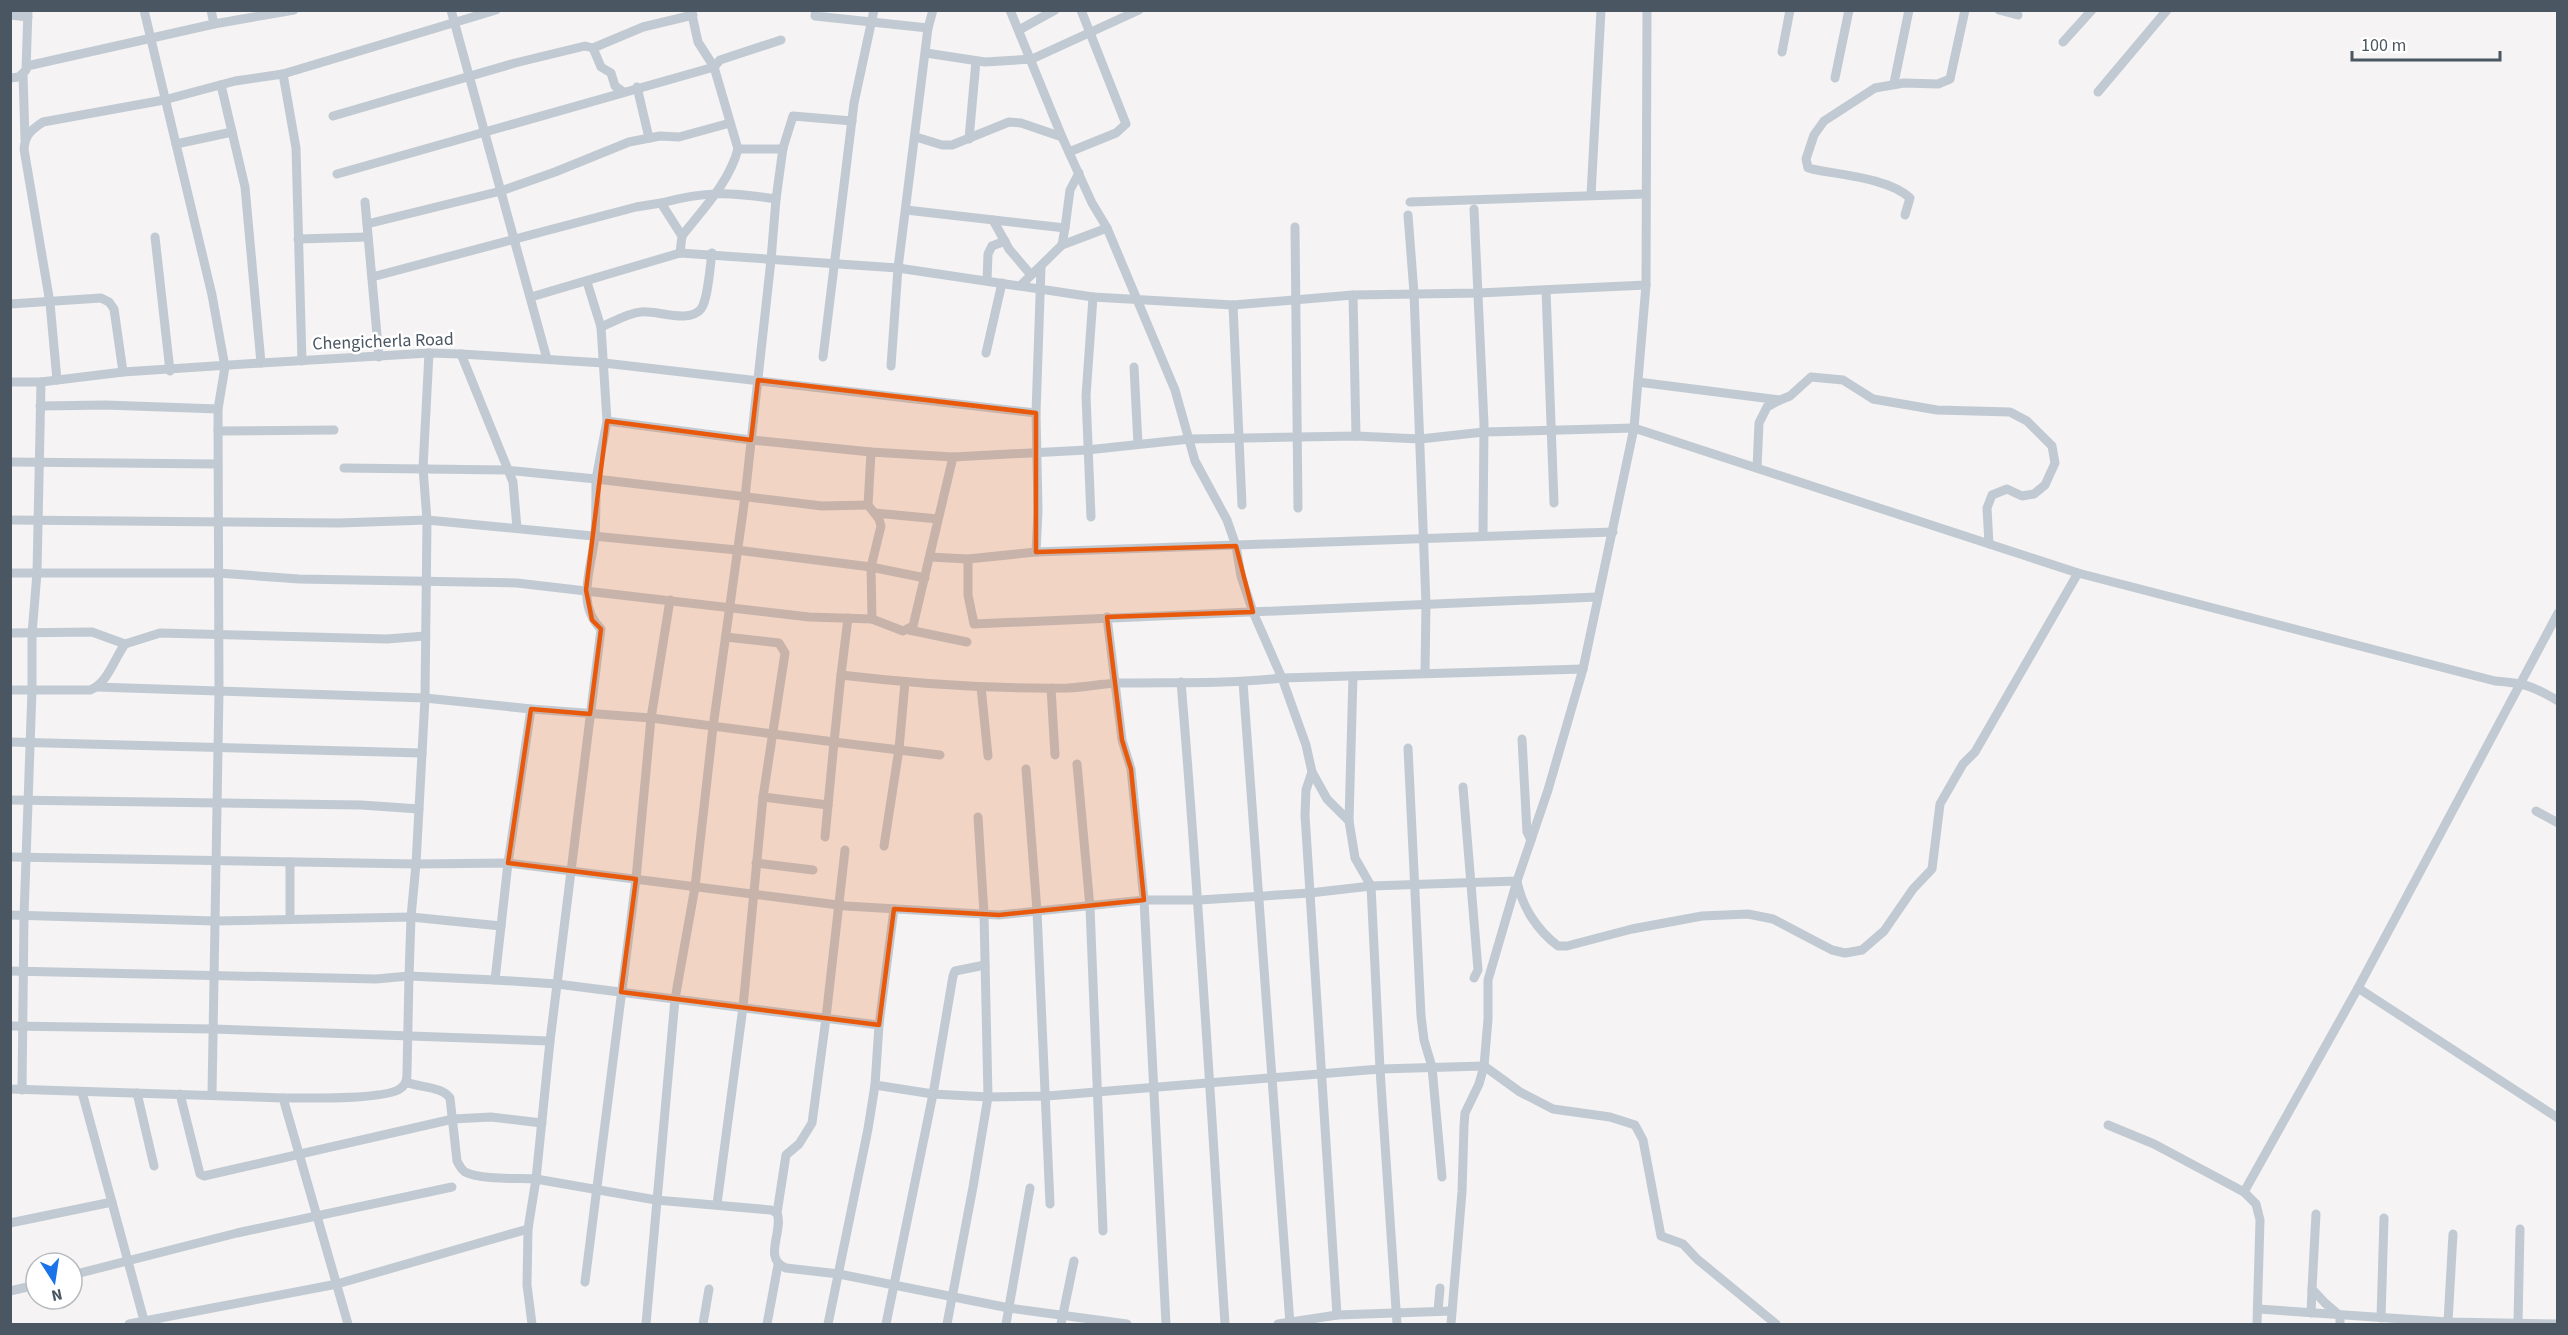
<svg xmlns="http://www.w3.org/2000/svg" width="2568" height="1335" font-family="'Source Sans 3',sans-serif">
<style>
.lines{fill:none;stroke-linecap:round;stroke-linejoin:round}
.minor{stroke:#c1cad2;stroke-width:9}
.marked{fill:#e8590c;fill-opacity:0.2;stroke:#e8590c;stroke-width:4.5;stroke-linejoin:round}
.labels{text-anchor:middle;stroke-width:5;stroke-linejoin:round;paint-order:stroke}
.street-label{font-size:18px;fill:#4a5661;stroke:#fff}
</style>
<rect width="100%" height="100%" fill="#f5f3f3"/>
<g class="lines">
<g class="minor">
<polyline points="144,10 212,295 225,367 218,409 219,692 212,1094"/>
<polyline points="211,10 214,24"/>
<polyline points="451,10 547,359"/>
<polyline points="816,10 815,16 928,28"/>
<polyline points="1010,10 1062,137 1092,203 1107,228 1175,390 1195,461 1227,520 1236,546 1241,576 1253,612 1282,678 1306,745 1312,772 1327,799 1349,821 1355,858 1371,886 1380,1069 1397,1324"/>
<polyline points="1999,10 2018,15"/>
<polyline points="10,15 28,17"/>
<polyline points="1019,30 1055,10"/>
<polyline points="2063,42 2092,10"/>
<polyline points="593,48 643,27 693,15"/>
<polyline points="1782,52 1790,10"/>
<polyline points="926,53 985,62 1032,59 1139,10"/>
<polyline points="27,66 214,24 294,10"/>
<polyline points="23,74 25,139"/>
<polyline points="283,74 296,148 302,361"/>
<polyline points="10,78 19,77 26,70 28,10"/>
<polyline points="1835,78 1849,10"/>
<polyline points="1894,83 1909,10"/>
<polyline points="221,85 245,187 261,363"/>
<polyline points="637,87 649,138"/>
<polyline points="2098,92 2167,10"/>
<polyline points="333,116 515,63 585,46 593,48 601,67 611,73 615,86 622,91"/>
<polyline points="916,137 942,145 952,145 1009,122 1021,123 1062,137"/>
<polyline points="969,139 976,61"/>
<polyline points="176,144 232,132"/>
<polyline points="738,149 783,149"/>
<polyline points="1069,152 1116,133 1126,124 1081,10"/>
<polyline points="337,174 714,67 720,60 781,40"/>
<polyline points="1591,195 1601,10"/>
<polyline points="365,202 379,357"/>
<polyline points="1410,202 1645,194"/>
<polyline points="1474,209 1484,424 1483,535"/>
<polyline points="906,210 1065,228 1062,245 1107,228"/>
<polyline points="1408,215 1414,293 1426,604 1425,673"/>
<path d="M1905,215L1910,198C1889,178 1840,175 1812,169L1808,168L1806,159L1814,135L1824,121L1875,88L1904,83L1938,84L1950,79L1965,10"/>
<polyline points="993,220 1009,249 1031,275"/>
<polyline points="367,224 501,191 555,172 629,142 660,136 679,137 730,123"/>
<polyline points="1295,227 1298,508"/>
<polyline points="1065,228 1070,190 1079,173"/>
<path d="M682,236C702,210 729,183 738,149L714,67L698,42L691,10"/>
<polyline points="155,237 170,371"/>
<polyline points="298,239 368,237"/>
<path d="M680,253L682,236L661,203C706,191 729,192 776,199"/>
<polyline points="372,277 636,207 661,203"/>
<polyline points="987,281 988,254 992,246 1005,241"/>
<path d="M587,282L601,327L607,421L751,440L871,452L953,457L1087,450L1190,439L1356,436L1420,439L1484,432L1634,428L2078,573L2495,681C2524,683 2533,686 2558,701"/>
<polyline points="1020,286 1062,245"/>
<polyline points="1546,290 1554,503"/>
<polyline points="531,297 680,253 898,268 1093,297 1086,396 1091,517"/>
<polyline points="1093,297 1233,305 1353,295"/>
<polyline points="10,304 101,298 109,302 114,309 123,372"/>
<polyline points="1233,305 1242,505"/>
<path d="M601,327C613,322 628,313 641,312C657,310 689,324 701,309C708,300 710,266 712,253"/>
<polyline points="429,353 423,468 427,520 737,550 871,567 881,526 879,519 868,505"/>
<polyline points="986,353 1002,283"/>
<polyline points="461,354 513,482 517,528"/>
<polyline points="823,357 854,103 874,10"/>
<polyline points="891,366 898,268 928,28 933,10"/>
<polyline points="1134,367 1138,444"/>
<path d="M57,380L50,303L24,149C25,135 31,130 43,122L164,100L235,81L283,74L496,10"/>
<polyline points="10,382 41,382 123,372 261,363 429,353 461,354 604,363 1036,413"/>
<polyline points="1638,382 1780,400 1790,396 1811,377 1843,380 1873,399 1937,410 2010,412 2027,421 2052,446 2055,463 2045,485 2034,494 2022,496 2007,489 1992,495 1987,508 1989,544"/>
<polyline points="40,406 105,405 218,409"/>
<polyline points="218,431 334,430"/>
<polyline points="1356,436 1353,295 1479,293 1646,285"/>
<polyline points="10,462 218,464"/>
<polyline points="344,468 506,470 596,479 607,421"/>
<polyline points="1757,468 1759,423 1767,407 1780,400"/>
<polyline points="875,513 938,519"/>
<polyline points="10,520 339,523 427,520 425,698 416,864 10,857"/>
<polyline points="1036,552 1038,511 1036,413 1041,267"/>
<polyline points="930,557 968,559 1036,552 1613,532"/>
<polyline points="968,559 968,595 974,624 1597,597"/>
<polyline points="10,573 218,573 299,579 517,583 809,617 872,619 903,631 913,626 953,457"/>
<polyline points="1107,617 1122,740 1131,769 1144,900 1166,1324"/>
<polyline points="872,619 871,567 925,578"/>
<polyline points="909,630 967,642"/>
<polyline points="10,633 92,632 125,644"/>
<path d="M1583,669L1282,678C1228,684 1173,682 1118,683C1101,684 1085,687 1068,688C992,689 916,684 841,675L834,742L651,718L531,709L508,863L495,980L557,984L879,1025L875,1085L933,1094L988,1097L1047,1096L1380,1069L1484,1066L1520,1092L1553,1109L1610,1117L1635,1125L1643,1140L1661,1236L1683,1244L1697,1259L1776,1324"/>
<polyline points="841,675 848,618"/>
<path d="M1181,682C1199,896 1211,1110 1225,1324"/>
<polyline points="1243,682 1290,1324"/>
<polyline points="97,687 425,698 531,709"/>
<polyline points="981,687 988,756"/>
<polyline points="1051,688 1055,755"/>
<path d="M10,690H90C108,683 114,659 125,644L160,633L387,639L425,636"/>
<polyline points="1522,739 1527,832 1531,840"/>
<polyline points="10,742 422,753"/>
<polyline points="1408,748 1421,1016 1424,1040 1432,1067 1442,1177"/>
<polyline points="1077,764 1090,907 1103,1231"/>
<polyline points="1026,769 1037,911 1050,1204"/>
<polyline points="1312,772 1306,790 1305,815 1337,1315"/>
<polyline points="1463,787 1478,970 1474,978"/>
<polyline points="763,797 828,805"/>
<polyline points="10,800 361,805 419,809"/>
<polyline points="2536,811 2558,823"/>
<polyline points="1349,821 1353,676"/>
<polyline points="825,837 834,742 940,755"/>
<polyline points="884,846 899,749 905,682"/>
<polyline points="756,863 813,870"/>
<polyline points="10,915 215,921 411,917 501,926"/>
<polyline points="290,919 290,862"/>
<path d="M10,971L376,979L409,976L411,917L416,864L508,863L846,906L999,915L1144,900H1199L1310,893L1371,886L1517,881C1522,907 1537,930 1558,946H1567L1632,929L1702,916L1748,914L1773,919L1832,950L1845,953L1862,950L1884,931L1913,889L1932,869L1940,804L1963,764L1975,752L2078,573"/>
<polyline points="2358,988 2558,1118"/>
<polyline points="879,1025 894,909"/>
<polyline points="10,1026 213,1029 550,1041"/>
<path d="M406,1082C420,1088 441,1086 450,1098L457,1161C459,1165 461,1169 465,1172C481,1180 518,1178 536,1179L550,1041L601,629C575,603 592,568 595,535C596,517 596,497 596,479L822,506L868,505L871,452"/>
<polyline points="10,1089 283,1098 348,1324"/>
<polyline points="22,1090 24,916 32,690 32,634 37,573 41,382"/>
<polyline points="82,1092 145,1324"/>
<polyline points="137,1093 154,1166"/>
<polyline points="180,1094 200,1174 204,1176 453,1119 491,1117 542,1123"/>
<path d="M283,1098C305,1098 388,1100 401,1088C407,1084 407,1077 407,1071L409,976L495,980"/>
<polyline points="2108,1125 2154,1144 2244,1192"/>
<polyline points="717,1204 743,1007 763,797 785,653 779,643 726,637"/>
<polyline points="777,1213 786,1155 799,1144 812,1123 826,1018 845,850"/>
<polyline points="2316,1214 2312,1289 2325,1303 2340,1316 2340,1324"/>
<polyline points="10,1223 112,1202"/>
<polyline points="528,1229 527,1285 532,1324"/>
<polyline points="72,1275 237,1233 452,1187"/>
<polyline points="585,1282 636,879 651,718 670,600"/>
<polyline points="10,1291 36,1285"/>
<polyline points="2258,1309 2448,1322 2558,1324"/>
<polyline points="1438,1311 1440,1288"/>
<polyline points="2311,1313 2312,1289"/>
<polyline points="2381,1318 2384,1218"/>
<polyline points="2448,1322 2453,1234"/>
<polyline points="2518,1322 2520,1229"/>
<path d="M129,1324L337,1284L528,1229L536,1179L656,1200L771,1210L777,1213C784,1231 762,1259 786,1268L839,1274L1009,1308L1127,1324"/>
<polyline points="646,1324 675,999 695,887 713,727 745,497 771,260 776,199 783,148 793,116 852,121"/>
<polyline points="703,1324 709,1289"/>
<polyline points="767,1324 778,1265"/>
<polyline points="828,1324 868,1129 875,1085"/>
<polyline points="886,1324 933,1094 953,976 955,971 985,965"/>
<polyline points="947,1324 973,1187 988,1097 984,914 978,817"/>
<polyline points="1006,1324 1030,1188"/>
<polyline points="1061,1324 1074,1261"/>
<polyline points="1278,1324 1337,1315 1452,1311"/>
<polyline points="1451,1324 1462,1192 1464,1126 1465,1113 1479,1084 1484,1066 1488,1019 1488,980 1517,881 1548,790 1583,669 1634,428 1646,285 1647,10"/>
<polyline points="2257,1324 2260,1220 2256,1204 2244,1192 2358,988 2558,613"/>
</g>
</g>
<path class="marked" d="M758,380L1036,413V552L1236,546L1253,612L1107,617L1122,740L1131,769L1144,900L999,915L894,909L879,1025L621,992L636,879L508,863L531,709L590,714L601,629L592,620L586,590L607,421L751,440Z"/>
<g class="labels">
<g class="street-label">
<text transform="translate(383 341) rotate(-2)" y="6">Chengicherla Road</text>
</g>
</g>
<rect width="2568" height="1335" fill="none" stroke="#4a5661" stroke-width="24"/>
<g transform="translate(54 1281) rotate(168)"><circle r="28" fill="#ffffff" stroke="#b7bbc0" stroke-width="1.5"/>
<path d="M0-4.5L10 22L0 15L-10 22Z" fill="#1a73e8"/>
<text y="-9" font-size="16" font-weight="bold" text-anchor="middle" fill="#4a5661">N</text>
</g>
<path d="M2352 51v9h148v-9" fill="none" stroke="#4a5661" stroke-width="3"/>
<text x="2361" y="51" font-size="18" fill="#4a5661" stroke="#ffffff" stroke-width="4.5" paint-order="stroke">100 m</text>
</svg>
